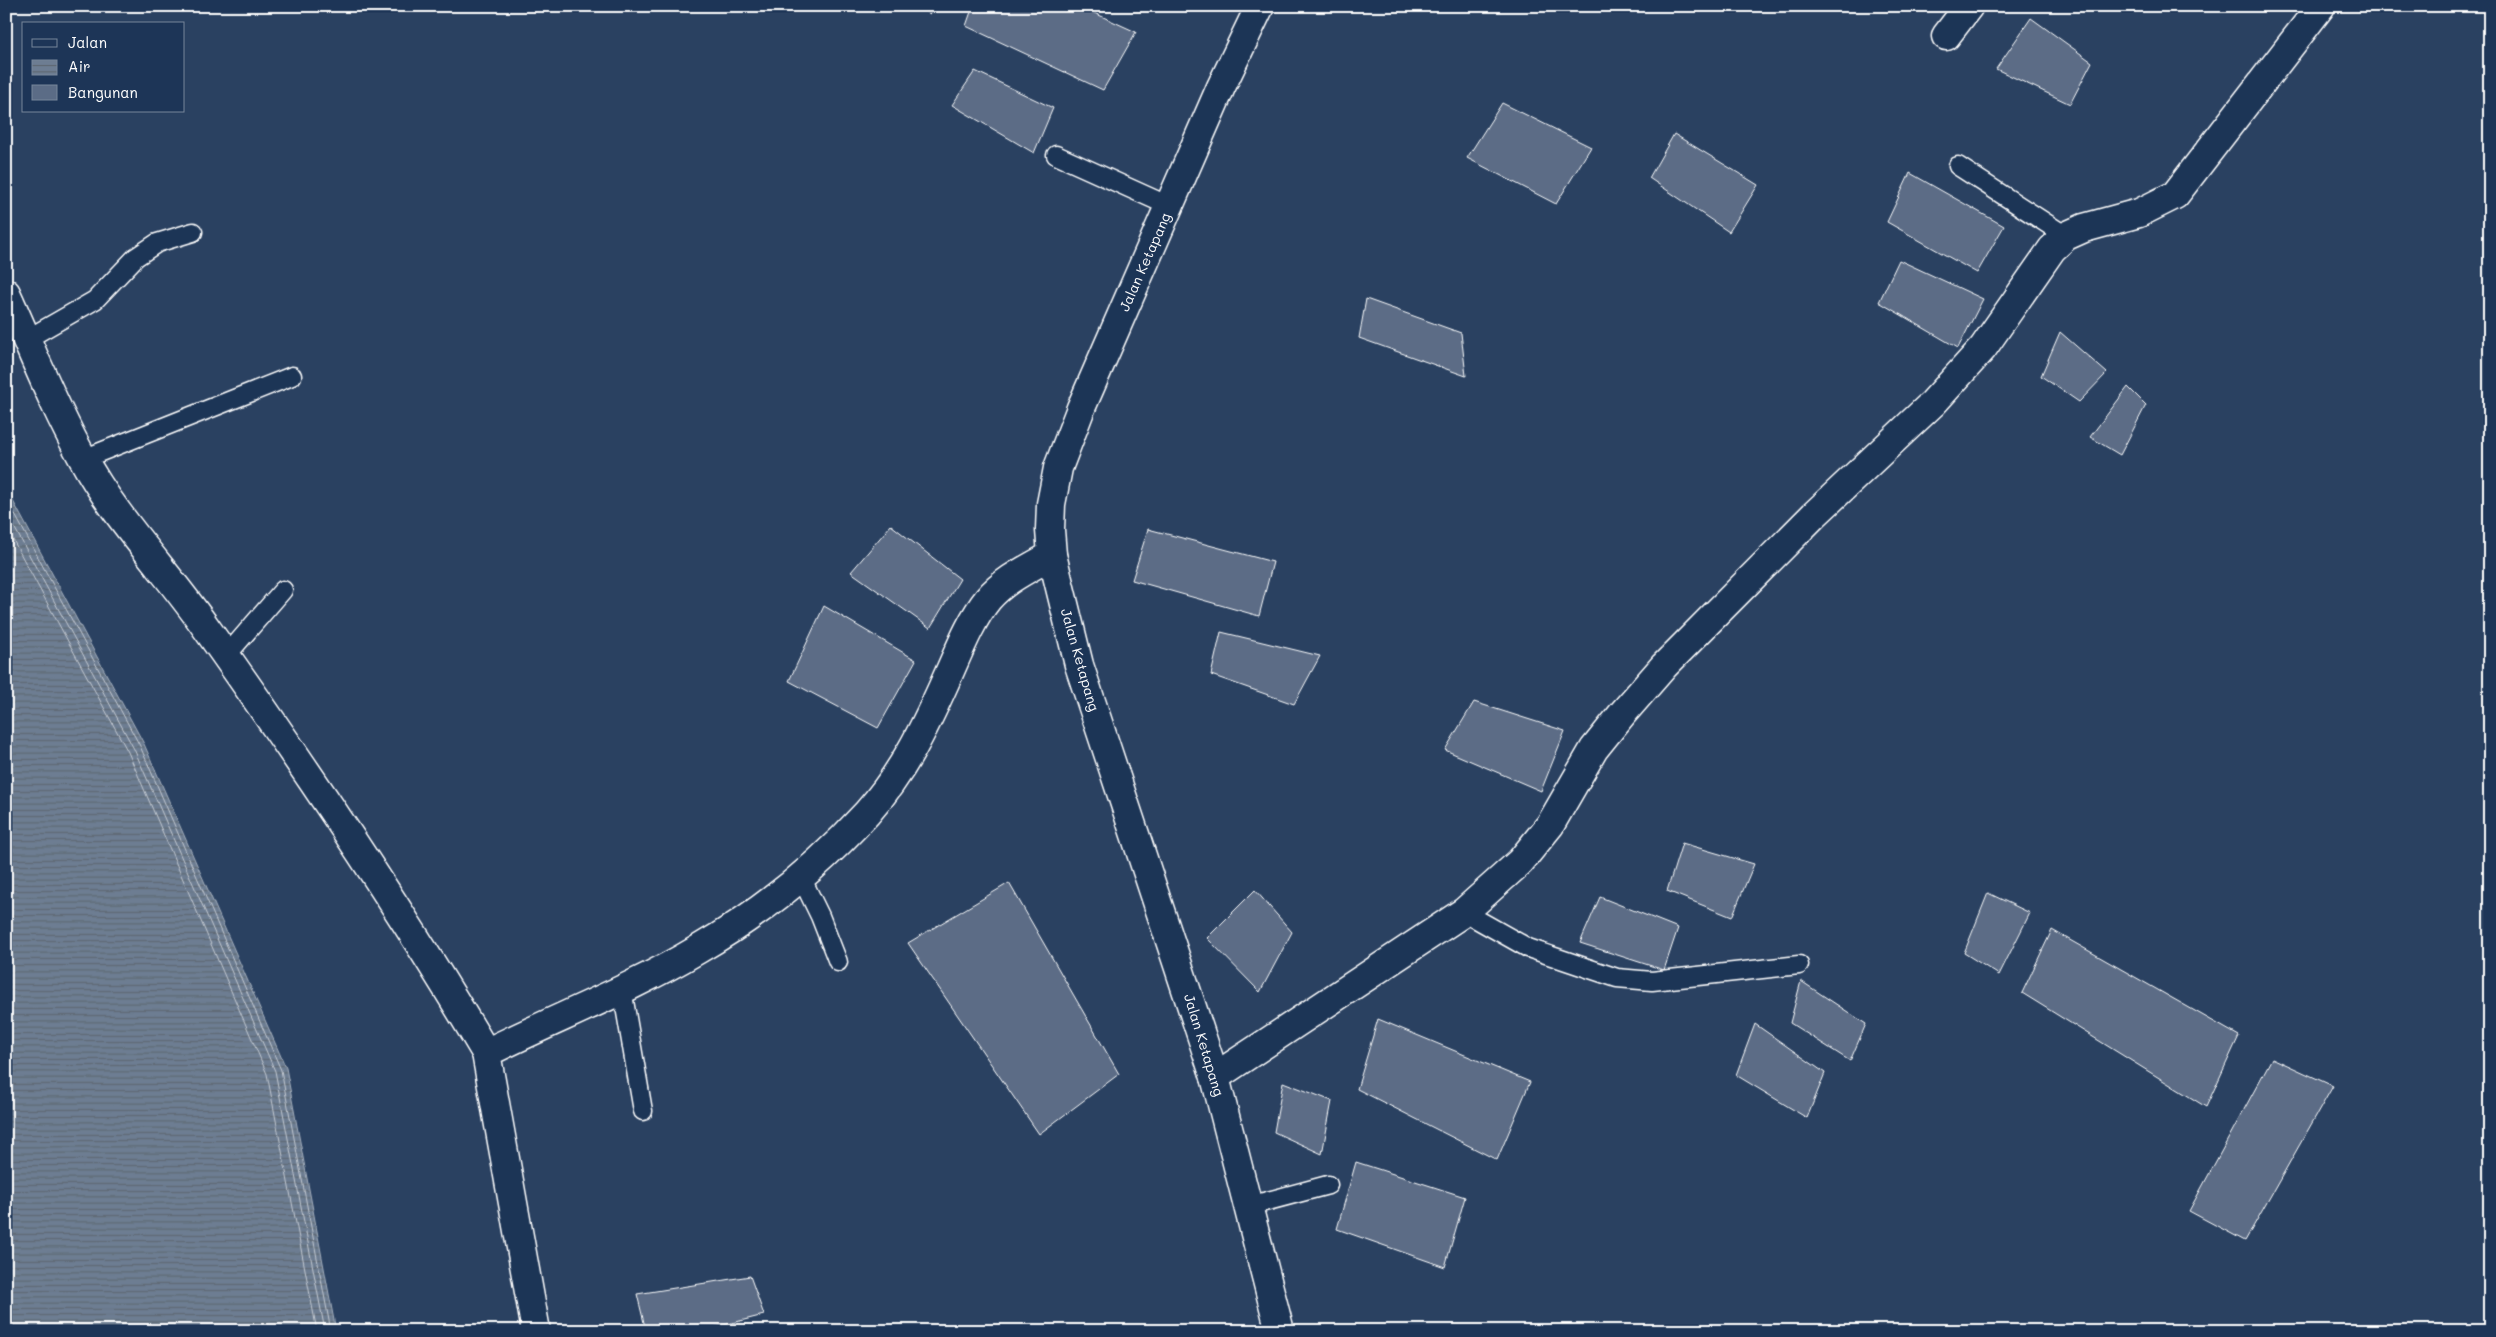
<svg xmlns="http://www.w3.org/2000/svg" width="2496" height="1337" font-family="Mali,sans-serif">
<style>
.water{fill:url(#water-rules);stroke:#a7b1be}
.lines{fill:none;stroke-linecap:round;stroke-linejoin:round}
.shore{stroke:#c5cbd3;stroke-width:1}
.building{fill:#5b6c86;stroke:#fff}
.service-casing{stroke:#fff;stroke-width:21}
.minor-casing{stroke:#fff;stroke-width:31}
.primary-casing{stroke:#fff;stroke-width:31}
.service{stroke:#1d3557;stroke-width:18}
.minor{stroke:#1d3557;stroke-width:28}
.primary{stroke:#1d3557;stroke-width:28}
.labels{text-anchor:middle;stroke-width:4;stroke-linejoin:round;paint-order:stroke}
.street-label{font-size:14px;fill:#fff;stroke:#1d3557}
</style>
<defs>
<pattern id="water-rules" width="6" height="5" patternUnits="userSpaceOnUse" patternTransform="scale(1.25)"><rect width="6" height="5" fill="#6d7d92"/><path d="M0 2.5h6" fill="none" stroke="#5e6772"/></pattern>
</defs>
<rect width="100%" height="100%" fill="#2a4161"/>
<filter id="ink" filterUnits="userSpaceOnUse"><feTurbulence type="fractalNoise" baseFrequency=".02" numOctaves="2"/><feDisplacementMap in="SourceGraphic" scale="10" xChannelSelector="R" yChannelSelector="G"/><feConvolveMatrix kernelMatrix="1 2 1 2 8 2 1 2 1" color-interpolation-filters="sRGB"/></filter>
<g filter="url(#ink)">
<polygon class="water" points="6,488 144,744 286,1068 336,1331 6,1331"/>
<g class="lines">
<g class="shore">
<polyline points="6,498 140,746 281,1070 331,1331"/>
<polyline points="6,512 134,749 275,1071 325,1331"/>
<polyline points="6,527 128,752 267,1074 317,1331"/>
</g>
</g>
<g class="building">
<polygon points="917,6 935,6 930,14"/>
<polygon points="973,6 1079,6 1136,32 1103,90 966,26"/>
<polygon points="2031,18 2092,62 2070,104 1996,69"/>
<polygon points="975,71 1053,108 1034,153 952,105"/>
<polygon points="1502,103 1591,147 1556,204 1467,158"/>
<polygon points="1674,134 1758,185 1729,232 1649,178"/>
<polygon points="1910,173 2004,226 1977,273 1887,222"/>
<polygon points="1899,260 1983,299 1958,348 1879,302"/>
<polygon points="1366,299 1461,333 1466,376 1359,338"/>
<polygon points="2060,332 2107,373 2079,402 2041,376"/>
<polygon points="2128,387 2146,405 2120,455 2090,437"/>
<polygon points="891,525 960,579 930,628 851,572"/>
<polygon points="1148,529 1273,562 1259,616 1132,580"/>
<polygon points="824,606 916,660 878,728 789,681"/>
<polygon points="1221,632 1320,656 1294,704 1211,675"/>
<polygon points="1474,702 1565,731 1541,791 1445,750"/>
<polygon points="1682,843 1754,864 1732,917 1667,891"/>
<polygon points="1009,883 1119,1074 1039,1134 908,943"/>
<polygon points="1255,890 1292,932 1260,992 1207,938"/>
<polygon points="1988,893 2030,913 1999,975 1964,953"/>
<polygon points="1600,897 1678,928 1664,970 1580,943"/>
<polygon points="2052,930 2239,1036 2206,1107 2022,993"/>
<polygon points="1801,981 1866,1024 1850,1061 1790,1023"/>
<polygon points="1378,1019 1530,1082 1497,1160 1357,1089"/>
<polygon points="1755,1024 1825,1073 1807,1118 1736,1075"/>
<polygon points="2272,1058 2333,1086 2245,1241 2189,1211"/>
<polygon points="1283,1082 1332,1101 1322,1154 1274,1132"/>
<polygon points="1356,1162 1465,1197 1445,1267 1337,1229"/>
<polygon points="750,1276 764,1315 700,1331 646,1331 637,1294"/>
</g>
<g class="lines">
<g class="service-casing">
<g id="service">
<polyline points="1056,155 1169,206"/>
<polyline points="1958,166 2066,236"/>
<polyline points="27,339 95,300 136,257 157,243 193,232"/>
<polyline points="83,459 292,376"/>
<polyline points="226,656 283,590"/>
<polyline points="801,877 820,916 838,962"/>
<polyline points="1464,912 1528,948 1617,978 1652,981 1799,965"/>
<polyline points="622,989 643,1111"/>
<polyline points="1249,1206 1328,1185"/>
</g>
</g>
<g class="minor-casing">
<g id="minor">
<polyline points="1946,36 1969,6"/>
<path d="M6,293C31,348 53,405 82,457C116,520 167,571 207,629C305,767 400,907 486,1053"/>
<polyline points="1215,1077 1464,912 1520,862 1550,825 1594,749 1623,713 1664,666 1814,515 1933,403 1983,348 2052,249 2066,236 2084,228 2139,213 2175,195 2321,6"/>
<path d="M536,1331L486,1053C556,1018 630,990 697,950C761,913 818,867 867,813C903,772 923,731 945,682C957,656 970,621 988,599C1005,579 1030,568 1052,555"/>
</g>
</g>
<g class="primary-casing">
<polyline id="primary" points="1260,6 1221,87 1081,408 1058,468 1051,504 1050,530 1052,555 1079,665 1215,1077 1280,1331"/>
</g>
<use href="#service" class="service"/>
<use href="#minor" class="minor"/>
<use href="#primary" class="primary"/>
</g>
</g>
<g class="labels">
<g class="street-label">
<text transform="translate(1145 262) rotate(-66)" y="5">Jalan Ketapang</text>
<text transform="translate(1080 660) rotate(74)" y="5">Jalan Ketapang</text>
<text transform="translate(1204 1045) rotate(73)" y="5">Jalan Ketapang</text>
</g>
</g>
<rect width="2496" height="1337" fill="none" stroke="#1d3557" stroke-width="25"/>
<rect x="12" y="12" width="2471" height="1312" fill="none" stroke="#fff" stroke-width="2" filter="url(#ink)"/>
<rect x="22" y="22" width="162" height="90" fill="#1d3557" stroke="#77869a"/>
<rect x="32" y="39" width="25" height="8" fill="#1d3557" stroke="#77869a"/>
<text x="68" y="48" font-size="15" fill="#ffffff">Jalan</text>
<rect x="32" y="60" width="25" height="15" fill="url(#water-rules)" stroke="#77869a"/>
<text x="68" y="72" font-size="15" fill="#ffffff">Air</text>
<rect x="32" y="85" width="25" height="15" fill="#5b6c86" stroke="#77869a"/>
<text x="68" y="98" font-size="15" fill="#ffffff">Bangunan</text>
</svg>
